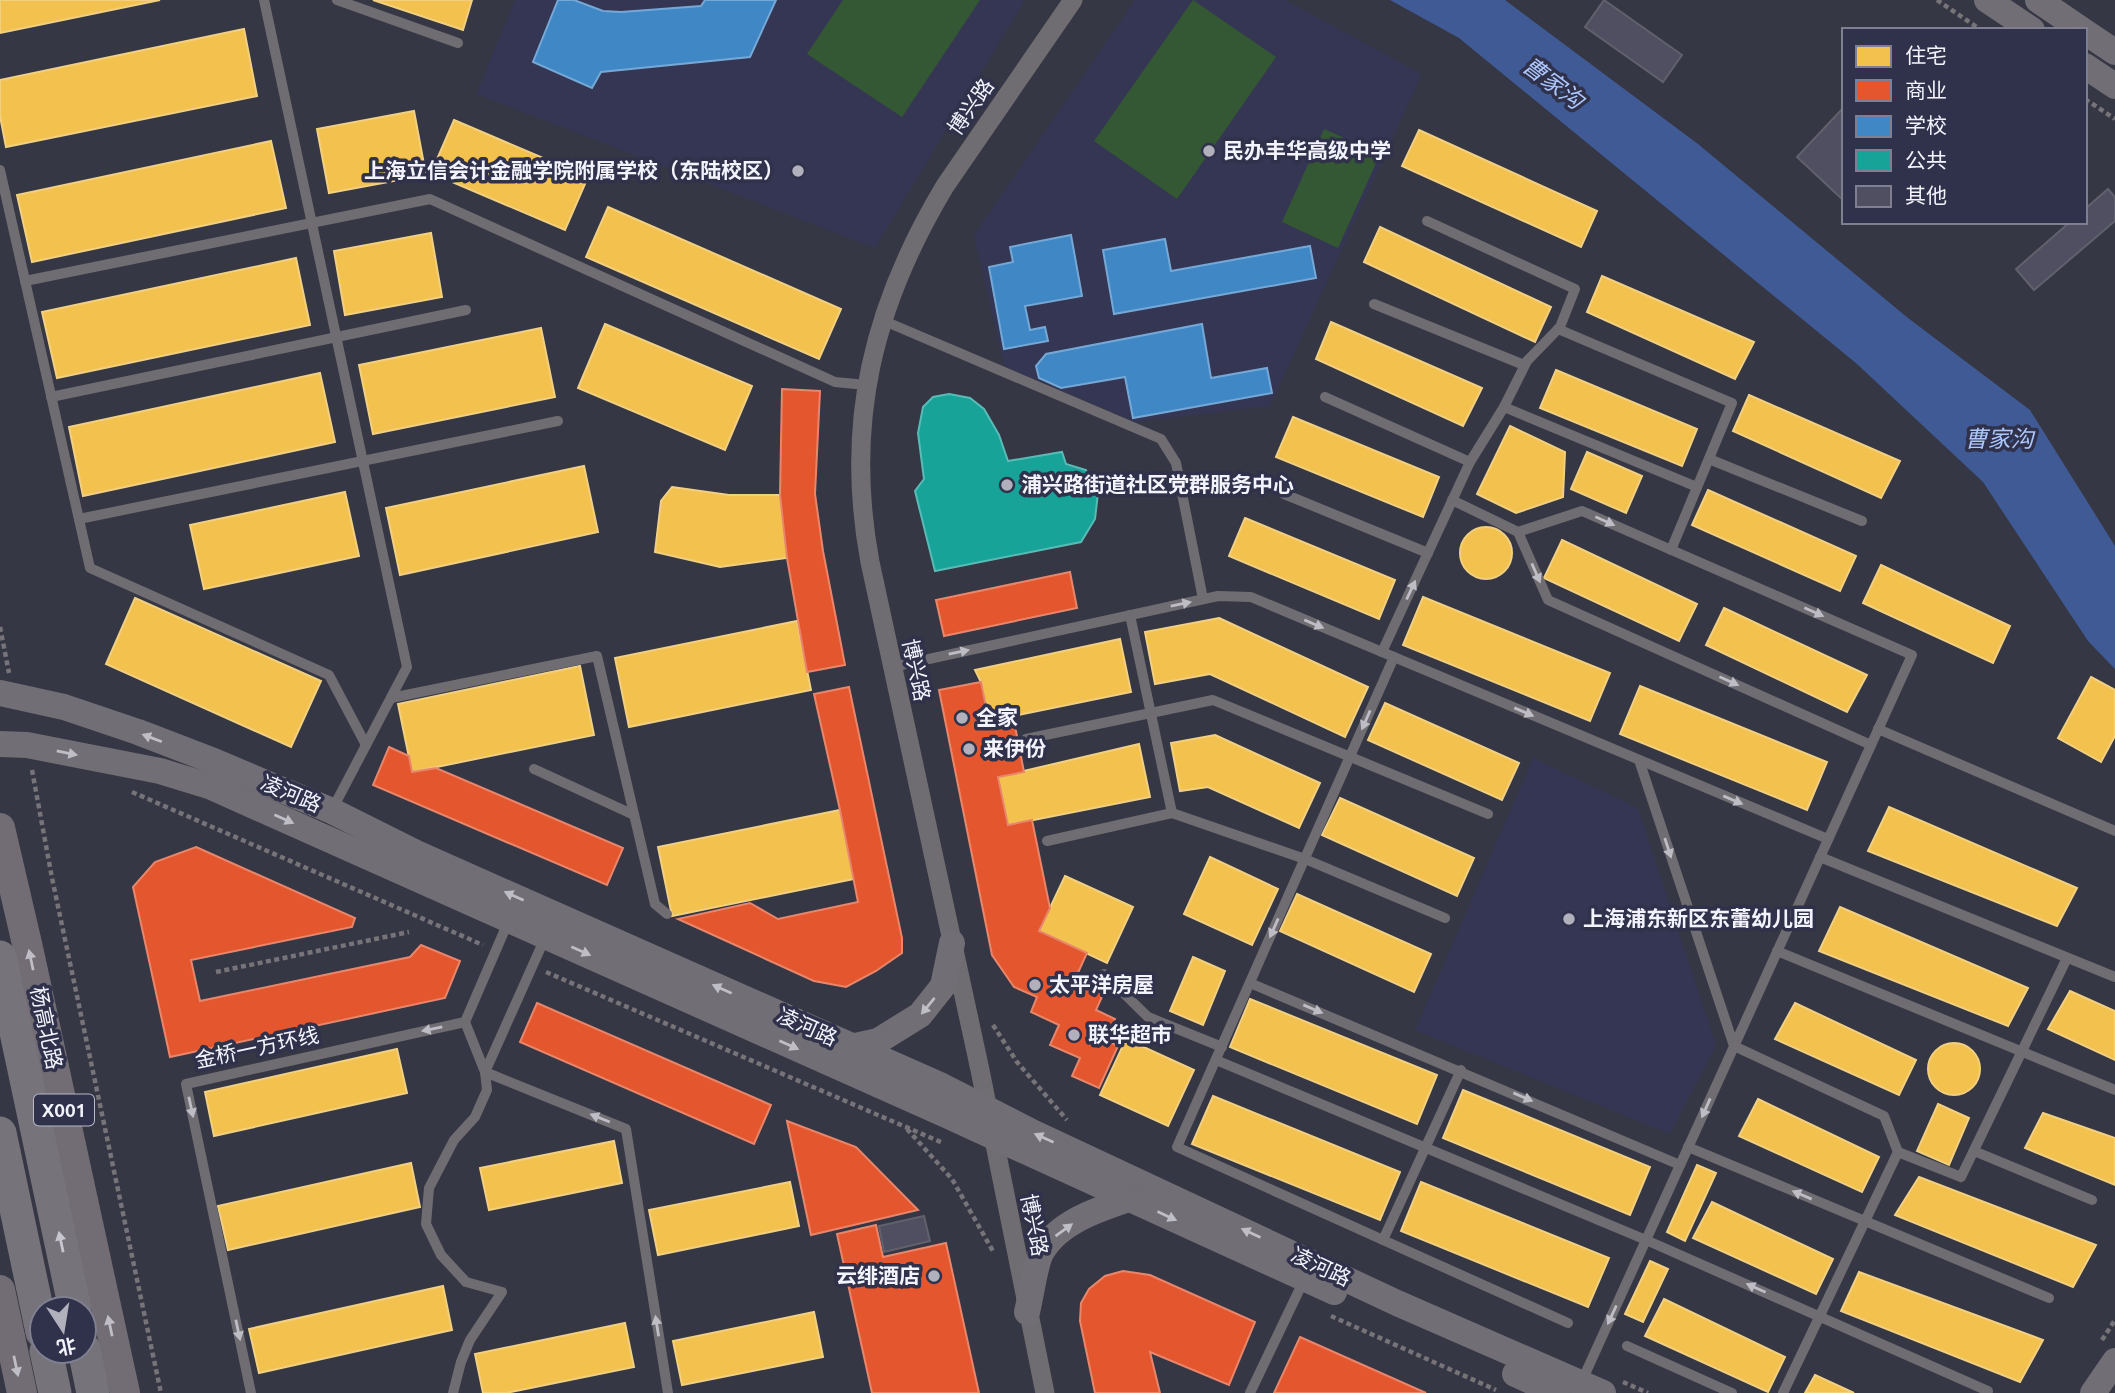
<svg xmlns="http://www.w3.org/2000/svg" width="2115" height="1393" font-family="Ubuntu,'Noto Sans SC',sans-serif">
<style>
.built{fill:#353653}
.green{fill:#355834}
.water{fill:#3f5a94}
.homes{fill:#f2c14e;stroke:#f2d082;stroke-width:2}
.shops{fill:#e4572e;stroke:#e8866c;stroke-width:2}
.schools{fill:#3f88c5;stroke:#75a8d6;stroke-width:2}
.public{fill:#17a398;stroke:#59bbb6;stroke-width:2}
.building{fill:#4f4f61;stroke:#60616c;stroke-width:2}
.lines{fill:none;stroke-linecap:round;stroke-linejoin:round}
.path{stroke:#767379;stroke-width:4.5;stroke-dasharray:5 3.5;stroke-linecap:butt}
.lane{stroke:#706d72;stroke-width:10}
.street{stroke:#706d72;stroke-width:19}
.secondary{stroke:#726e75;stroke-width:26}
.primary{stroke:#726d75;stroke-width:30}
.highway{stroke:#77737b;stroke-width:33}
.oneway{fill:#bebdc5}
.oneway2{fill:#bfbec6}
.oneway3{fill:#bfbdc6}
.oneway4{fill:#c7c6cf}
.poi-dot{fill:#b0b1bc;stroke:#30314a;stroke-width:2.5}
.labels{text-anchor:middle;stroke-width:7;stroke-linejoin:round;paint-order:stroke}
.shield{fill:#30314a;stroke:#b8b9c7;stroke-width:2}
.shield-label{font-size:19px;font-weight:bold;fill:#f2f3fc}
.street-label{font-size:21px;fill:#f2f3fc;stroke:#30314a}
.poi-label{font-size:21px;font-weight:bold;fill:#f2f3fc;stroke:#30314a;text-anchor:start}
.water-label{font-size:23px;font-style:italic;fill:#acc7fd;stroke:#30314a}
</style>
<rect width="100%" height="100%" fill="#363744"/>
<g class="built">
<polygon points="515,0 1025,0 875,248 476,94"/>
<polygon points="1135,0 1285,0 1422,74 1270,406 1135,422 1004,366 974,235"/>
<polygon points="1533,758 1638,808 1716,1045 1670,1134 1415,1030"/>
</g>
<g class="green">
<polygon points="843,0 980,0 902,117 807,54"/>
<polygon points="1193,0 1276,57 1177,199 1094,141"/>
<polygon points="1324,129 1380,154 1338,248 1282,222"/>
</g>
<polygon class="water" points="1390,0 1505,0 1698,144 1908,318 2030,410 2115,546 2115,669 2088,641 1983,482 1857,364 1459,38"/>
<g class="homes">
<polygon points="0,0 160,0 0,33"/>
<polygon points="373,0 472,0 463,30"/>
<polygon points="244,29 257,96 6,147 0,116 0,80"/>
<polygon points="414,111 426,175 329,193 317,129"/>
<polygon points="454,120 588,177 565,230 431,173"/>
<polygon points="1419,130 1597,211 1581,247 1402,166"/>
<polygon points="271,141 286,208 32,262 17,195"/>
<polygon points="608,207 841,309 819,359 586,257"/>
<polygon points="1380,227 1551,307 1535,342 1364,262"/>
<polygon points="431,233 442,297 345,315 334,251"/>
<polygon points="296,258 310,325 57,378 42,312"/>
<polygon points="1602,276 1754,342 1735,379 1587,312"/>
<polygon points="1331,322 1482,388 1463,426 1316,359"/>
<polygon points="605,324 752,386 725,450 578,388"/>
<polygon points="541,328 555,397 373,434 359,365"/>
<polygon points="1556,370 1697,429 1682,466 1540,408"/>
<polygon points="320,373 335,442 83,496 69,427"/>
<polygon points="1749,395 1900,461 1881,498 1733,431"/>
<polygon points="1293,417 1439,477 1423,517 1276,457"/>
<polygon points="1510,426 1565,452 1563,497 1516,513 1477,494"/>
<polygon points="1587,452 1642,476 1626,513 1571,489"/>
<polygon points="584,466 598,532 400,575 386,508"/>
<polygon points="672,487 729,495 780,495 787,558 720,567 655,552 661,501"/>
<polygon points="1708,490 1856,556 1840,591 1692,525"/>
<polygon points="345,492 359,556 204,589 190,525"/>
<polygon points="1245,518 1395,580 1379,619 1229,556"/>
<circle cx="1486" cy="553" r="26"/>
<polygon points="1562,540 1697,604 1679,641 1544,578"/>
<polygon points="1881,565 2010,626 1993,663 1863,603"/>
<polygon points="1423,597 1610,673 1590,721 1403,645"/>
<polygon points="135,598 321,681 291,747 106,664"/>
<polygon points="1724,608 1867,675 1847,712 1706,645"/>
<polygon points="1219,618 1368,687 1345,737 1210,674 1155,684 1145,632"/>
<polygon points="797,621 811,690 629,727 615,658"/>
<polygon points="1120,639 1131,692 989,721 981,682 975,670"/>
<polygon points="580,666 594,735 412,772 398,704"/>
<polygon points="2091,677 2115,690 2115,736 2101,762 2058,738"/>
<polygon points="1640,686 1827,762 1807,810 1620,734"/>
<polygon points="1385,703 1519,763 1502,800 1368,740"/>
<polygon points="1215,735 1320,783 1299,828 1208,787 1180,791 1171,743"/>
<polygon points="1139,744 1150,797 1008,825 998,777"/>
<polygon points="1340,798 1474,858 1457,896 1322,835"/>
<polygon points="1889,807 2077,888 2057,926 1868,851"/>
<polygon points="840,810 854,879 672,916 658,847"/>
<polygon points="1210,857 1278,889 1252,945 1184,914"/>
<polygon points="1065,876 1133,907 1107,963 1039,931"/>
<polygon points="1297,894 1431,954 1414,992 1280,931"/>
<polygon points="1840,907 2028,988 2008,1026 1819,951"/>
<polygon points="1193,957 1225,971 1203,1025 1170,1011"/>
<polygon points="2070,991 2115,1011 2115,1060 2048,1029"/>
<polygon points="1250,999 1437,1075 1417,1124 1230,1047"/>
<polygon points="1795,1003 1916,1060 1899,1095 1775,1039"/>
<polygon points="1126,1039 1194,1070 1168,1126 1100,1095"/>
<circle cx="1954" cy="1069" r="26"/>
<polygon points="397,1049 407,1093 214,1136 205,1092"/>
<polygon points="1463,1090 1650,1167 1630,1215 1443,1138"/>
<polygon points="1213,1096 1400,1172 1380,1220 1192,1144"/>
<polygon points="1758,1099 1879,1157 1862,1192 1739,1136"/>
<polygon points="1938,1104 1969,1118 1949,1165 1917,1151"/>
<polygon points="2043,1113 2115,1138 2115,1185 2025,1148"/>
<polygon points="614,1141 622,1183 489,1210 480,1168"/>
<polygon points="411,1163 420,1207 228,1250 218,1206"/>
<polygon points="1697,1165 1716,1173 1685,1241 1667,1232"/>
<polygon points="1919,1177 2096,1245 2073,1287 1895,1215"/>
<polygon points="790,1182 799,1226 658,1255 649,1210"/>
<polygon points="1421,1182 1609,1258 1588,1307 1401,1231"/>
<polygon points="1712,1202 1833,1259 1816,1294 1693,1238"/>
<polygon points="1650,1261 1668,1269 1643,1322 1625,1314"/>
<polygon points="1859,1272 2043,1340 2020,1382 1841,1311"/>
<polygon points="443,1286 452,1330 259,1373 249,1329"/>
<polygon points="1664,1299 1785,1357 1768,1392 1645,1336"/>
<polygon points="814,1312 823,1357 682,1385 673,1341"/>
<polygon points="625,1323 634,1367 506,1393 483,1393 475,1354"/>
<polygon points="1815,1375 1854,1393 1805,1393"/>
</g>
<g class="shops">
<polygon points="782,389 820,391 815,494 823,551 845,665 807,672 787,558 780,495"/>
<polygon points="1070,572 1077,608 944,636 936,600"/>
<polygon points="981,682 989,721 1013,716 1024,772 998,777 1008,825 1032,820 1050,908 1039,931 1087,953 1076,977 1105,990 1096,1010 1115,1019 1106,1040 1118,1046 1099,1088 1072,1076 1080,1058 1050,1045 1059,1025 1031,1012 1037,997 1014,987 992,955 939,690"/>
<polygon points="849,687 902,938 902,953 876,971 846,987 814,981 678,919 750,903 778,919 858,902 840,810 814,694"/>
<polygon points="389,747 409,756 412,772 436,768 623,848 607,885 373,785"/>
<polygon points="196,847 355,918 352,927 191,960 200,1001 410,957 421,945 460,961 445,998 170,1057 133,887 155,862"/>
<polygon points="537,1003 771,1105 754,1144 520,1042"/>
<polygon points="787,1121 856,1147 918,1210 811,1235"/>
<polygon points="876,1225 883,1257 946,1243 979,1393 872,1393 837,1234"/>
<polygon points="1123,1271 1150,1275 1255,1322 1229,1385 1150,1352 1160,1393 1095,1393 1080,1321 1081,1303 1089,1289 1105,1276"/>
<polygon points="1300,1337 1426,1393 1274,1393"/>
</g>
<g class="schools">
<polygon points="558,0 574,0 603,11 621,12 701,6 705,0 776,0 750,57 601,72 592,88 533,62"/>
<polygon points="1071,235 1082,296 1025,306 1030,330 1045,327 1048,341 1004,349 989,267 1013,262 1010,247"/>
<polygon points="1165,239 1171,271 1310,246 1316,278 1114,314 1103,250"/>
<polygon points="1202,324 1211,378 1267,368 1272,393 1133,418 1125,377 1061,388 1039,378 1036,366 1046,354"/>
</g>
<polygon class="public" points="949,394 970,398 984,409 999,435 1008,461 1062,452 1066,464 1086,470 1098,493 1095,519 1081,542 935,571 915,491 924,479 918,433 923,407 933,397"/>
<g class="building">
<polygon points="1604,0 1682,55 1663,82 1585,27"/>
<polygon points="1844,107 1844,200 1843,200 1797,157"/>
<polygon points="2108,189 2115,197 2115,221 2034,290 2016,269 2070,222 2085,222 2085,209"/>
<polygon points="924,1216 930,1241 884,1252 879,1226"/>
</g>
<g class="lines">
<g class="path">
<polyline points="1937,0 1981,30"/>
<polyline points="2085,99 2115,119"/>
<polyline points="0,627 9,673"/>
<polyline points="32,770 52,878 161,1393"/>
<polyline points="132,792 483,945"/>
<polyline points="216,972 409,932"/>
<polyline points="546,972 943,1143"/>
<polyline points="993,1025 1017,1062 1067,1120"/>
<polyline points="907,1129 952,1179 994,1253"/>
<polyline points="1331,1316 1496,1390"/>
<polyline points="2102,1340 2115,1320"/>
<polyline points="1623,1382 1648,1393"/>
</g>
<g class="lane">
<polyline points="264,0 407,667 332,810"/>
<polyline points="337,0 458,43"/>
<polyline points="0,170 90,568 329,675 366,745"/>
<polyline points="25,281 430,199 835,382 866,385"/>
<polyline points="1374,304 1524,365"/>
<polyline points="882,320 1161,439 1176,463 1203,599"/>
<polyline points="1558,329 1732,403 1671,550"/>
<polyline points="51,397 466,310"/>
<polyline points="1325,397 1470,462"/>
<polyline points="1504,407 1697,487"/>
<polyline points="1709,459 1862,521"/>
<polyline points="1284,494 1428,553"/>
<polyline points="1452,500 1518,532 1548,600 1871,745"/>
<polyline points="79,519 558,421"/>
<polyline points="1518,532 1582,511 1912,655 1581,1383"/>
<polyline points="1130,615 1172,813"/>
<polyline points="1382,652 1470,462 1504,407 1527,361 1560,327 1575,289 1427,221"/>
<polyline points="1394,657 1177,1147 1383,1240 1461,1070"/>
<polyline points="892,667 1218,596 1251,597 1828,839"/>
<polyline points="391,698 597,656 655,904 667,914"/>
<polyline points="1878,729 2115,831"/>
<polyline points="1026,739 1213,700 1488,814"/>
<polyline points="1639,760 1734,1046 1884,1116 1898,1152"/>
<polyline points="534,769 634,815"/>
<polyline points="1047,841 1172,813 1305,859 1445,918"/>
<polyline points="1820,857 2115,977"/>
<polyline points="545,938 485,1072 626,1129 668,1393"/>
<polyline points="1777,951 2115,1090"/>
<polyline points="1104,974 1148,1017 1222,1047"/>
<polyline points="1250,983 1680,1165"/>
<polyline points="1216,1060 1646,1240 1988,1391"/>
<polyline points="1688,1147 2049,1298"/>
<polyline points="1974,1151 2092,1200"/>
<polyline points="1383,1240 1568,1323"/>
<polyline points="1627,1346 1732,1393"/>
<polyline points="251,1393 186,1084 465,1022 509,920"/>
<polyline points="453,1393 461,1362 470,1340 502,1292 466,1282 441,1255 426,1224 429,1188 454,1140 475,1117 487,1090 485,1072 465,1022"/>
<polyline points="1250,1393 1304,1280"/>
<polyline points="1783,1393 1898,1152 1961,1177 2067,958"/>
</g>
<path class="street" d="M1045,1393L980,1070L870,562C844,423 873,306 945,186L1073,0"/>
<g class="secondary">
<polyline points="1987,0 2032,30"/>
<polyline points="2038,0 2082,30"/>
<polyline points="2085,32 2115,52"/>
<polyline points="2085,66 2115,86"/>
<polyline points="0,693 64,707 138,732 216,762 332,811 416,853 942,1086 1034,1133 1397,1303 1603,1393"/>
<polyline points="0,744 27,745 160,771 209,786 946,1115 1334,1292"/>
<polyline points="851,1047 878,1041 920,1015 943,986 952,943"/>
<path d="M1027,1312C1031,1296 1035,1265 1041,1253C1058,1222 1099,1209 1129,1199"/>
<polyline points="1515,1374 1557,1393"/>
<polyline points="2093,1393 2115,1361"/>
</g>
<g class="primary">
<polyline points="0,828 28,948 125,1393"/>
<polyline points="0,1290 22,1393"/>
</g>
<g class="highway">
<polyline points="0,957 75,1309"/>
<polyline points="0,1133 42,1332"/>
<polyline points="84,1349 93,1393"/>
<polyline points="46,1351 55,1393"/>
</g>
</g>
<defs><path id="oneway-solid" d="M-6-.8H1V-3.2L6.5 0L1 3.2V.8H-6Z" transform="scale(1.75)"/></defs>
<g class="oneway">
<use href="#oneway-solid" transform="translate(1605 521) rotate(24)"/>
<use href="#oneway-solid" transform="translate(1536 573) rotate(66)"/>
<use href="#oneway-solid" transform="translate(1411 590) rotate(-65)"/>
<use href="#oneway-solid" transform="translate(1181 604) rotate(-12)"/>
<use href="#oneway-solid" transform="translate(1814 612) rotate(24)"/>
<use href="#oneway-solid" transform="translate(1314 624) rotate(23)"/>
<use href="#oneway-solid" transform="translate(959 652) rotate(-12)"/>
<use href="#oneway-solid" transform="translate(1729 681) rotate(24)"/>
<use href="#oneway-solid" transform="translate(1524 712) rotate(23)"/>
<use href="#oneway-solid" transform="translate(1366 720) rotate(114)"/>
<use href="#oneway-solid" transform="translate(1733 800) rotate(23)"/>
<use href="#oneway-solid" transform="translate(1668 848) rotate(72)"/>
<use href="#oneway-solid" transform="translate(1274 928) rotate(114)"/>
<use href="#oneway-solid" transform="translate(1313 1009) rotate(23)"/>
<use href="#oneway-solid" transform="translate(432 1029) rotate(168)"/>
<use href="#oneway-solid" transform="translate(1523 1097) rotate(23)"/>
<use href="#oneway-solid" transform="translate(191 1107) rotate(78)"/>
<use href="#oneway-solid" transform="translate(1706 1108) rotate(114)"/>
<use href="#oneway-solid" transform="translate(600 1118) rotate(-158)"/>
<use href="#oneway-solid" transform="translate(1802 1195) rotate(-157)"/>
<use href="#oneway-solid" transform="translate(1756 1288) rotate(-156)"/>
<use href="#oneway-solid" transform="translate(1612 1315) rotate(115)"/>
<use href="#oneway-solid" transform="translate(657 1326) rotate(-99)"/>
<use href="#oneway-solid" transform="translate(238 1330) rotate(78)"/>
</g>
<g class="oneway2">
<use href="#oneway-solid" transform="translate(152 738) rotate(-159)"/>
<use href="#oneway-solid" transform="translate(67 753) rotate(12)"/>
<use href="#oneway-solid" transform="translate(284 819) rotate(24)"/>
<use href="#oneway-solid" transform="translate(514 896) rotate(-156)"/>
<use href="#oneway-solid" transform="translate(581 951) rotate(24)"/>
<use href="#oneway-solid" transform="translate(722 989) rotate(-156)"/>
<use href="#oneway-solid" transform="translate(928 1006) rotate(129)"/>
<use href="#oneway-solid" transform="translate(789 1045) rotate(24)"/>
<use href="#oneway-solid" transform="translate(1044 1138) rotate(-156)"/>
<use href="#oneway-solid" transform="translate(1167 1216) rotate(25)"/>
<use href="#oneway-solid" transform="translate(1064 1230) rotate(-36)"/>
<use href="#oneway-solid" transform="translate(1251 1233) rotate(-155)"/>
</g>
<g class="oneway3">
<use href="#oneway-solid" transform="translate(31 960) rotate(-102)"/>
<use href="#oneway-solid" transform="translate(110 1326) rotate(-102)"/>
<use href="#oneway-solid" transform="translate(16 1366) rotate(78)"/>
</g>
<use class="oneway4" href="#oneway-solid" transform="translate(61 1242) rotate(-102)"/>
<g class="poi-dot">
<circle cx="1209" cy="151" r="7"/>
<circle cx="798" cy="171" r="7"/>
<circle cx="1007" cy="485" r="7"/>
<circle cx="962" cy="718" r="7"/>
<circle cx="969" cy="749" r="7"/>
<circle cx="1569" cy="919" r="7"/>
<circle cx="1035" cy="985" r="7"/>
<circle cx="1074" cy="1035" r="7"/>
<circle cx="934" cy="1276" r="7"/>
</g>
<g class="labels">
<rect class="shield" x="34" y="1094.5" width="60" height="31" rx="5"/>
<g class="shield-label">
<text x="64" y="1117">X001</text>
</g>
<g class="street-label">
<text transform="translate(971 107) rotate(-55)" y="7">博兴路</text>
<text transform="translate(916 670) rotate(78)" y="7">博兴路</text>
<text transform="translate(291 794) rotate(23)" y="7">凌河路</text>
<text transform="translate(807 1027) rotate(24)" y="7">凌河路</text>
<text transform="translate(46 1028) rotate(78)" y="7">杨高北路</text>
<text transform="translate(257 1048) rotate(-12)" y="7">金桥一方环线</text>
<text transform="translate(1034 1225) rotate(79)" y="7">博兴路</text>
<text transform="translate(1321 1267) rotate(25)" y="7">凌河路</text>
</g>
<g class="poi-label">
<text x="1223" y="158">民办丰华高级中学</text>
<text x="784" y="178" text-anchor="end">上海立信会计金融学院附属学校（东陆校区）</text>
<text x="1021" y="492">浦兴路街道社区党群服务中心</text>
<text x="976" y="725">全家</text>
<text x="983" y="756">来伊份</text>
<text x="1583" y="926">上海浦东新区东蕾幼儿园</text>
<text x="1049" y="992">太平洋房屋</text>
<text x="1088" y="1042">联华超市</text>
<text x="920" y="1283" text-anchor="end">云绯酒店</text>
</g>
<g class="water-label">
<text transform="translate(1553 83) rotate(37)" y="8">曹家沟</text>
<text x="1999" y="447">曹家沟</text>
</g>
</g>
<rect x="1842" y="28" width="245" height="196" fill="#30314a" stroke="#7e7f91" stroke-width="2"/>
<rect x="1856" y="46" width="35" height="21" fill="#f2c14e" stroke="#7e7f91" stroke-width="2"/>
<text x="1905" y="63" font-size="21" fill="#f2f3fc">住宅</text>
<rect x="1856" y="80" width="35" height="21" fill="#e4572e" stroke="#7e7f91" stroke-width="2"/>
<text x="1905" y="98" font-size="21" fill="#f2f3fc">商业</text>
<rect x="1856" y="116" width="35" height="21" fill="#3f88c5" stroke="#7e7f91" stroke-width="2"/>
<text x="1905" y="133" font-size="21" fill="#f2f3fc">学校</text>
<rect x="1856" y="150" width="35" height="21" fill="#17a398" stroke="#7e7f91" stroke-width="2"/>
<text x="1905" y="168" font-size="21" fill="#f2f3fc">公共</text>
<rect x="1856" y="186" width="35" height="21" fill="#4f4f61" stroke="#7e7f91" stroke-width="2"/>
<text x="1905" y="203" font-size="21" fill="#f2f3fc">其他</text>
<g transform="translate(63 1330) rotate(168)"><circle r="33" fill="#30314a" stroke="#7e7f91" stroke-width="2"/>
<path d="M0-5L12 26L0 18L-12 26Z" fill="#b0b1bc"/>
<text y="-10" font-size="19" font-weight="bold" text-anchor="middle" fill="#f2f3fc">北</text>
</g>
</svg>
